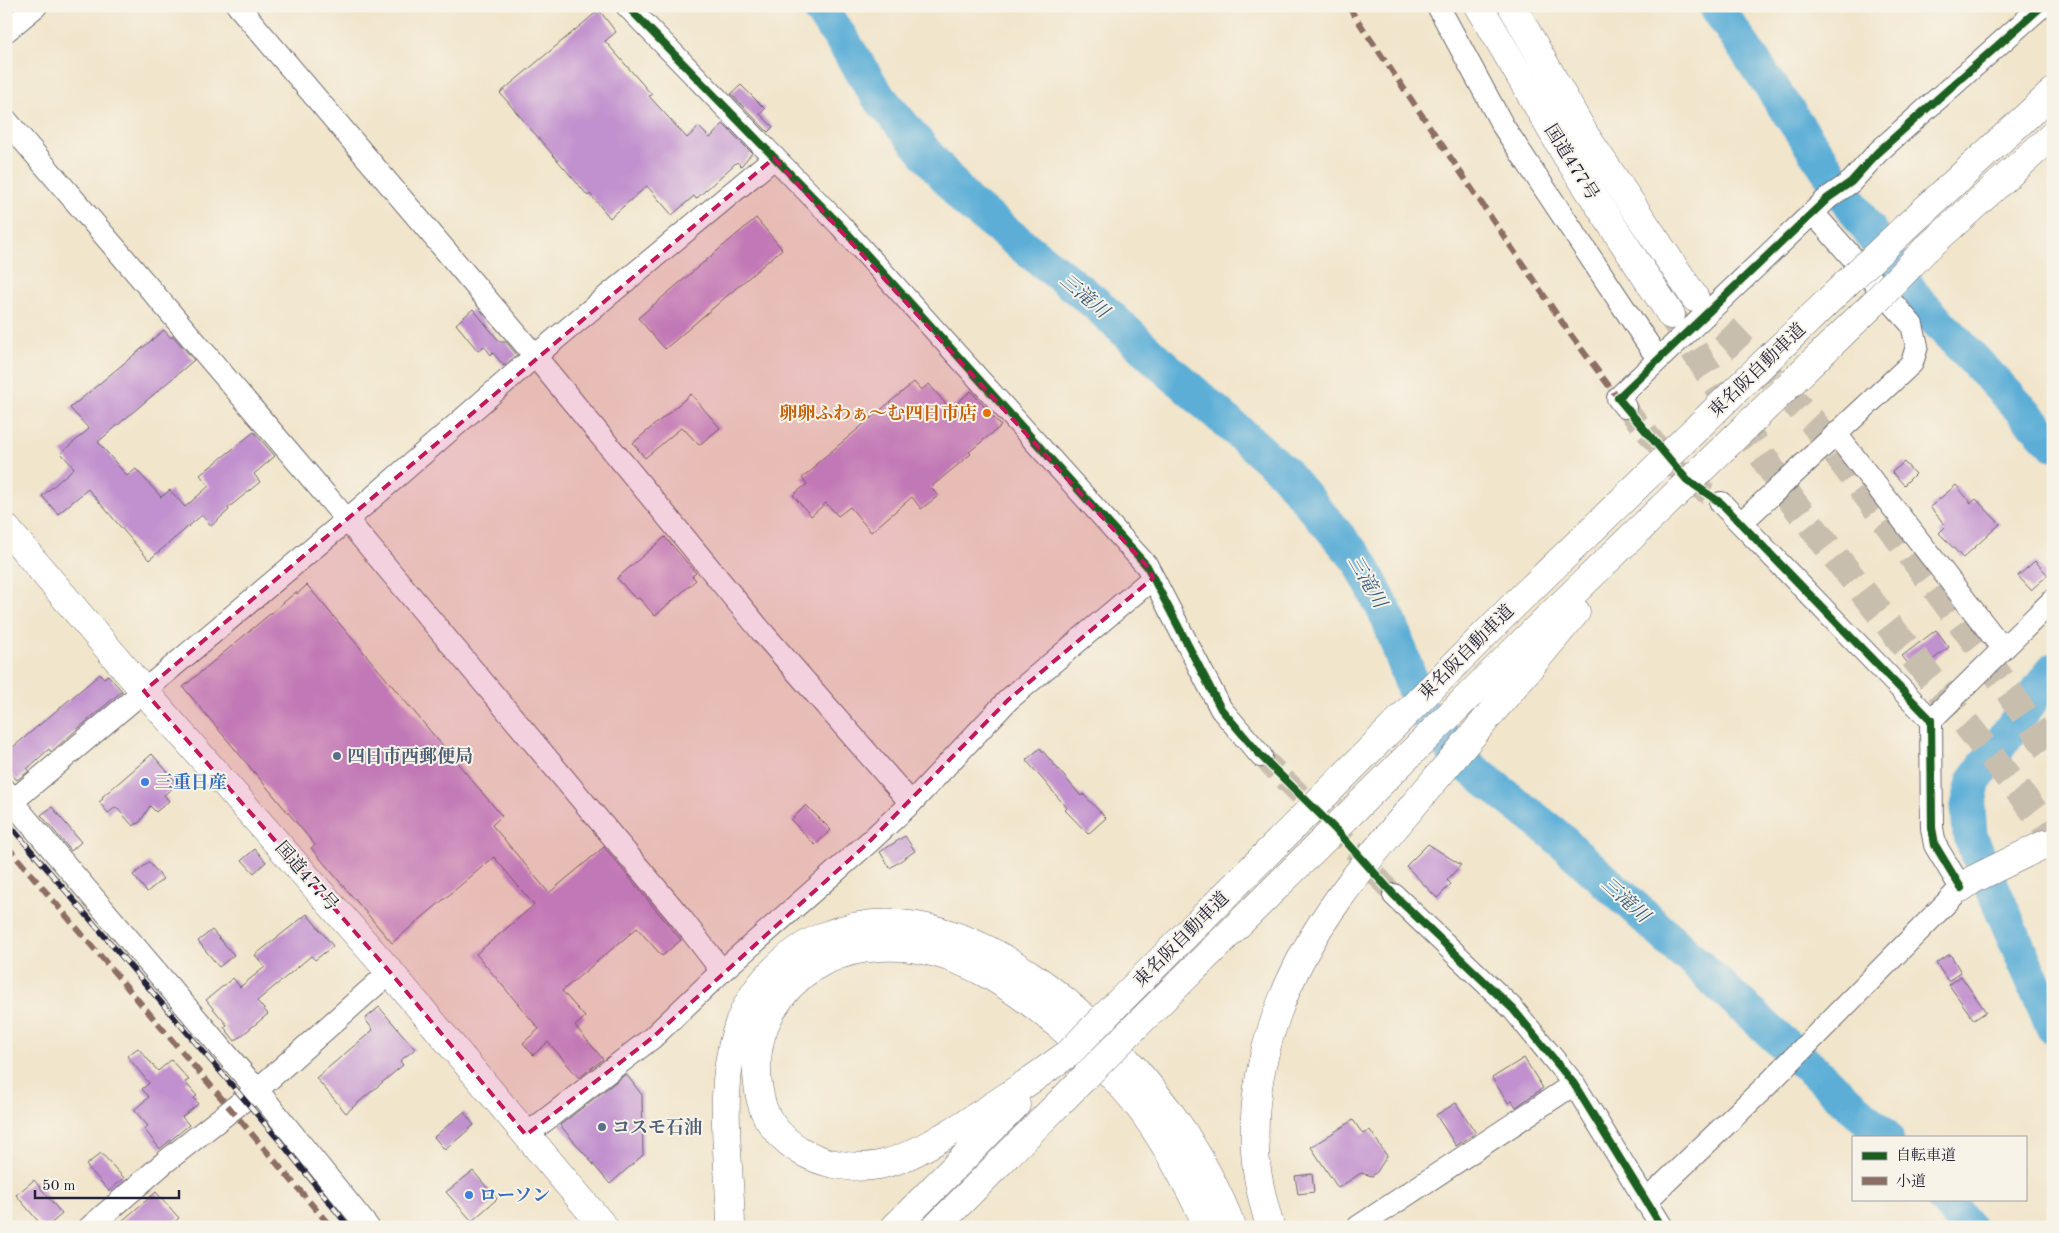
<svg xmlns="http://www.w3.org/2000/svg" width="2059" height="1233" font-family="'Old Standard TT','Noto Serif JP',serif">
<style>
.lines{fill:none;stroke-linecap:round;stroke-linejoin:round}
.river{stroke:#5baed7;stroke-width:35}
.building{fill:#c190ce}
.minor-tunnel{stroke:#c8beae;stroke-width:22;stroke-dasharray:22 11;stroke-linecap:butt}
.trunk-tunnel{stroke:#c8beae;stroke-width:28;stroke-dasharray:28 14;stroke-linecap:butt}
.minor-casing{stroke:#6a666d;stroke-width:24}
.tertiary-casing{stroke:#6a666d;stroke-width:29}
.trunk-casing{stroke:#6a666d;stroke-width:29}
.motorway-casing{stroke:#6a666d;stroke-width:29}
.minor{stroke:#fff;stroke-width:22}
.tertiary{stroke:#fff;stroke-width:28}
.trunk{stroke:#fff;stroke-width:28}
.motorway{stroke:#fff;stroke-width:28}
.rail-casing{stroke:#22223b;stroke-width:5.5}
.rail{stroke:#f7f3e8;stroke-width:4;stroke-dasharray:11;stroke-linecap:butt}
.motorway-bridge-casing{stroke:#6a666d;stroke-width:29;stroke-linecap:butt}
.motorway-bridge{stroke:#fff;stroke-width:28}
.quiet{stroke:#8d6e63;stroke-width:6;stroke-dasharray:12 6;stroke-linecap:butt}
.cycleway-casing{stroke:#f7f3e8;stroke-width:11}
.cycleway{stroke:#1b5e20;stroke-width:8}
.marked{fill:#c2185b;fill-opacity:0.2;stroke:#c2185b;stroke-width:4;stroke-dasharray:10 6;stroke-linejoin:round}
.food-dot{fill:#e8710a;stroke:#f7f3e8;stroke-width:2}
.service-dot{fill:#5c6f8a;stroke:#f7f3e8;stroke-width:2}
.shop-dot{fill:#3f7fe0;stroke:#f7f3e8;stroke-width:2}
.labels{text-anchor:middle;stroke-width:4;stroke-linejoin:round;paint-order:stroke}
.street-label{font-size:18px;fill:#22223b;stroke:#f7f3e8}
.food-label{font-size:18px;font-weight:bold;fill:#c56008;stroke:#f7f3e8;text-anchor:end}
.service-label{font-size:18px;font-weight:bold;fill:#4e5e75;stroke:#f7f3e8;text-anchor:start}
.shop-label{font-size:18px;font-weight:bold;fill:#366cbe;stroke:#f7f3e8;text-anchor:start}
.water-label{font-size:19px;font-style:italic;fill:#395a79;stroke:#f7f3e8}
</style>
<rect width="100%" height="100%" fill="#f7f3e8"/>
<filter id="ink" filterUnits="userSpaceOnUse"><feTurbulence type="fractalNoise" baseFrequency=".02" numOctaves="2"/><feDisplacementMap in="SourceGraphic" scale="10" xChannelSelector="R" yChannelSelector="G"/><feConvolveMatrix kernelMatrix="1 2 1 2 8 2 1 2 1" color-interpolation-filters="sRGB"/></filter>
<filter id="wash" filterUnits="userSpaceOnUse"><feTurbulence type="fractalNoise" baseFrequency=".0096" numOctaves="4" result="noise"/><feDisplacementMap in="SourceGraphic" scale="20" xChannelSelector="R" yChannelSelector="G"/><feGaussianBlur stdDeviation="1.12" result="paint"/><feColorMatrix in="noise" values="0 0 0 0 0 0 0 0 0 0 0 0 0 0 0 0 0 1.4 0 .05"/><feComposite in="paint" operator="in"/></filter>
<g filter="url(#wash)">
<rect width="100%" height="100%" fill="#f1e5cb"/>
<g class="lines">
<g class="river">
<polyline points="817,6 841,38 877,95 967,202 1093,301 1159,362 1283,471 1360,562 1389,620 1421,709 1464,763 1553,833 1886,1137"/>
<polyline points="1716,6 1915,298 2053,443"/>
<polyline points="2053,670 1974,781 1968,806 1970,836 2053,1027"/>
<polyline points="1944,1199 1968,1227"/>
</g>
</g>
<g id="blocks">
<g class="building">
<polygon points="599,10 616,32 605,41 652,95 649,96 687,138 699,127 710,138 723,124 752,153 741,166 737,162 696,199 694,196 672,215 647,186 610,218 590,194 588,196 500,93"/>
<polygon points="741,85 765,109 760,114 773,127 768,132 731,94"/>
<polygon points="756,218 782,249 665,349 638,318"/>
<polygon points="473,309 500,342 506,342 517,355 504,366 493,353 491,355 484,346 478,351 456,324"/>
<polygon points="164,330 171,338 173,336 194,360 98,442 127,476 136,469 161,497 170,490 185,507 209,486 200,475 254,432 275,456 254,474 260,482 228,508 229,510 211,526 202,515 149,560 88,489 58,514 42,496 74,468 61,453 89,429 70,408"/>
<polygon points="914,382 921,390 929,384 950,409 971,391 1001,426 969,452 971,454 931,487 938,496 921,509 912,497 871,532 850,507 838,516 826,503 811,516 793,495 807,484 802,478 816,467 815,465"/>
<polygon points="691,394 720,428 699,445 682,427 645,458 633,443"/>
<polygon points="1904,462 1915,474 1904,485 1892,472"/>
<polygon points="1956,485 1971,503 1976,499 2000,524 1963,558 1939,533 1946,526 1930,507"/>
<polygon points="665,537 696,573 692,576 696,580 655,616 639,598 637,599 632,595 617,578"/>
<polygon points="2035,561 2048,575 2031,590 2018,576"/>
<polygon points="307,585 502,816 492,825 549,893 604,847 681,940 662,956 637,928 562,991 585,1017 575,1026 603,1059 579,1078 548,1042 533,1055 523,1043 539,1029 476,954 534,905 494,857 392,943 311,848 315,845 183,687 296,592 297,594"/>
<polygon points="1936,630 1949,647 1916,673 1902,656"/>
<polygon points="100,674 104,678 108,675 122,691 51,752 49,749 27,769 29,771 17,780 6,768 6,753"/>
<polygon points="1040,748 1081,796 1083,794 1106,818 1088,834 1065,810 1067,808 1026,760"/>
<polygon points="152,754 178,784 164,795 169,801 156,812 150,806 140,822 133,826 116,807 108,813 99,802 103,799 102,797"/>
<polygon points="806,805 831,830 815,845 791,820"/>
<polygon points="52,807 81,842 71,851 41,815"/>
<polygon points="905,836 915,851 890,868 880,852"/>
<polygon points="1428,844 1461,865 1447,880 1451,884 1437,898 1406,866"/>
<polygon points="255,849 266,862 254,873 242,860"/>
<polygon points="149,862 163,879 147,892 133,875"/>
<polygon points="307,914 333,946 315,960 311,956 257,1001 268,1014 235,1041 224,1027 227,1025 206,1000 233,978 240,987 265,967 255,955"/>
<polygon points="212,930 234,955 219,967 198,941"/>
<polygon points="1950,954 1961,972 1948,981 1936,963"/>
<polygon points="1961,976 1986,1012 1974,1020 1949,985"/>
<polygon points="379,1007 415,1049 400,1061 403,1065 346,1113 316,1078 373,1030 365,1019"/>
<polygon points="138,1048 158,1071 171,1060 189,1080 185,1082 197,1096 194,1098 198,1104 182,1117 189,1125 160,1149 144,1129 148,1126 134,1110 149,1097 142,1089 149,1083 127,1056"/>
<polygon points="1524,1058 1543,1088 1516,1107 1512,1101 1508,1103 1492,1078"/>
<polygon points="626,1074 642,1095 643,1155 610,1184 560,1125"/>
<polygon points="1456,1103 1476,1133 1456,1146 1436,1115"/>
<polygon points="464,1112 474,1125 445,1150 434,1137"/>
<polygon points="1353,1120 1363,1134 1370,1130 1387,1156 1377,1172 1372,1176 1361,1173 1338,1188 1311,1147"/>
<polygon points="101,1153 124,1178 109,1191 86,1165"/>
<polygon points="473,1171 497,1199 472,1221 446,1192"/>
<polygon points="1312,1174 1314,1192 1298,1194 1295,1176"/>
<polygon points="34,1180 62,1214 47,1227 43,1227 16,1195"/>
<polygon points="156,1192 179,1218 169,1227 115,1227"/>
</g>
</g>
</g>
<g filter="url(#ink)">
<use href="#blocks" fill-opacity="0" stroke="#6a666d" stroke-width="1"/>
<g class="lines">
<g class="minor-tunnel">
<polyline points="1625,407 1687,480 1721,503"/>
<polyline points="1261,756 1336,830 1394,895"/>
</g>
<g class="trunk-tunnel">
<polyline points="1695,298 1812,421 1979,647 2053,757"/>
<polyline points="1671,315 1792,501 2053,835"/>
</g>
<g class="minor-casing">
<g id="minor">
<polyline points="238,6 535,356 762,632 911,803"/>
<polyline points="627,6 840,225 1147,566 1221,709 1261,756"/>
<polyline points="1438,6 1503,126 1658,359"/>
<polyline points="6,31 36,6"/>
<polyline points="6,120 347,520 681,918 722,971"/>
<polyline points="1625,407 1618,398 1828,198 1851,182 1878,152 2042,6"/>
<polyline points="1836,434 2003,649"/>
<polyline points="1741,523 1912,363 1917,346 1912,325 1813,213"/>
<polyline points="1931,720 2053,600"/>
<polyline points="6,791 14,800 347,520 535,356 774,158"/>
<polyline points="14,800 18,809 257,1090 368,1227"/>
<polyline points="1394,895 1513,1009 1574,1084 1662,1227"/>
<polyline points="526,1135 652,1038 722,971 869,842 911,803 1008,700 1153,578"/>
<polyline points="1645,1202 1768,1084 1961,888 1935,845 1932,828 1931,720 1721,503"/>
<polyline points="90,1227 165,1162 257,1090 390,972"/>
<polyline points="1358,1227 1574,1084"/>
</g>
</g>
<g class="tertiary-casing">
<polyline id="tertiary" points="1961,888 1974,879 2045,844 2053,843"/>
</g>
<g class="trunk-casing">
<g id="trunk">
<polyline points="1479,6 1566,155 1671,315"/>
<polyline points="1512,6 1585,135 1695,298"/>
<polyline points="6,528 144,691 390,972 604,1227"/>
</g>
</g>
<g class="motorway-casing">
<g id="motorway">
<polyline points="1906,227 2053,92"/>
<polyline points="1926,249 2053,135"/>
<polyline points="1103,1018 1514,605 1855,275"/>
<polyline points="1125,1037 1534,631 1875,302"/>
<path d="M1069,1053C1029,1082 989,1110 946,1135C925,1147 904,1160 879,1165C852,1170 822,1164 799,1150C781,1138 766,1122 761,1101C752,1063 757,1028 781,997C805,965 841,949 881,947C955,943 1018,989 1071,1036C1094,1057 1118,1080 1137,1104C1166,1142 1188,1184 1208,1227"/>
<path d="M731,1227C730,1160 716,1090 738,1026C752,986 786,952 824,936C960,879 1115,1029 1184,1133C1203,1163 1219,1194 1232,1227"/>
<polyline points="895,1227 1016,1105"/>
<polyline points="936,1227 1088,1074"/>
<path d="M1270,1227C1263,1201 1256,1176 1255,1149C1250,1061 1288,967 1340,897C1367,859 1398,824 1428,788C1477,730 1527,671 1576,612"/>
</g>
</g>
<use href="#minor" class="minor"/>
<use href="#tertiary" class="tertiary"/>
<use href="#trunk" class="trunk"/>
<use href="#motorway" class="motorway"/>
<g class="rail-casing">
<polyline id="rail" points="6,821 284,1146 349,1227"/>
</g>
<use href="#rail" class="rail"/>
<g class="motorway-bridge-casing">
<g id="motorway-bridge">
<polyline points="1855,275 1906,227"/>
<polyline points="1875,302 1926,249"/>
<polyline points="1069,1053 1103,1018"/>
<polyline points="1088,1074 1125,1037"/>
</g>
</g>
<use href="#motorway-bridge" class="motorway-bridge"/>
<g class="quiet">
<polyline points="1348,6 1568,331 1618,398"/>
<polyline points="6,845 331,1227"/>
</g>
<g class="cycleway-casing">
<g id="cycleway">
<polyline points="627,6 840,225 1147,566 1221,709 1261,756 1336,830 1394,895 1513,1009 1574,1084 1662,1227"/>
<polyline points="1961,888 1935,845 1932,828 1931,720 1721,503 1687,480 1618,398 1828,198 1851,182 1878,152 2042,6"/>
</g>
</g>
<use href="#cycleway" class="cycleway"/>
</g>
</g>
<path class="marked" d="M774,158L1147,566L1153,578L1008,700L869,842L652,1038L526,1135L390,972L144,691Z"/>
<circle class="food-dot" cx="987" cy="413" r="5"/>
<g class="service-dot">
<circle cx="337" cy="756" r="5"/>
<circle cx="602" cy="1127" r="5"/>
</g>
<g class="shop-dot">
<circle cx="145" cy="782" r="5"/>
<circle cx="469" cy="1195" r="5"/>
</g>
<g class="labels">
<g class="street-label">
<text transform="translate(1572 162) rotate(58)" y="6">国道477号</text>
<text transform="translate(1757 370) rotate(-44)" y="6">東名阪自動車道</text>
<text transform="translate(1466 652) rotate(-45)" y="6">東名阪自動車道</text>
<text transform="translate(307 876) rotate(49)" y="6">国道477号</text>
<text transform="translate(1181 939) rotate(-45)" y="6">東名阪自動車道</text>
</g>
<g class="food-label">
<text x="977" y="419">卵卵ふわぁ～む四日市店</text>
</g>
<g class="service-label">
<text x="347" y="762">四日市西郵便局</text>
<text x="612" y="1133">コスモ石油</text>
</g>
<g class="shop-label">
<text x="155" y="788">三重日産</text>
<text x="479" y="1201">ローソン</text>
</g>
<g class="water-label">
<text transform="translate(1085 295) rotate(40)" y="7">三滝川</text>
<text transform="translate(1368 581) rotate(60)" y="7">三滝川</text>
<text transform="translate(1626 899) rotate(42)" y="7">三滝川</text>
</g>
</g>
<rect width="2059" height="1233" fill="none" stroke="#f7f3e8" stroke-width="25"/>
<rect x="1852" y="1136" width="175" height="65" fill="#f7f3e8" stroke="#a29fa3"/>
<rect x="1862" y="1152" width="25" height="8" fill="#1b5e20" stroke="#a29fa3"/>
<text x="1896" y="1160" font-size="15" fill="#22223b">自転車道</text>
<rect x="1862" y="1177" width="25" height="8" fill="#8d6e63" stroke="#a29fa3"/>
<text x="1896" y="1186" font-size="15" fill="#22223b">小道</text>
<path d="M35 1190v8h144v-8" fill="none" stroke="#22223b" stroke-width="2.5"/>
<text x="42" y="1190" font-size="15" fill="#22223b" stroke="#f7f3e8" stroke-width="4" paint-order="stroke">50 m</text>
</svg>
